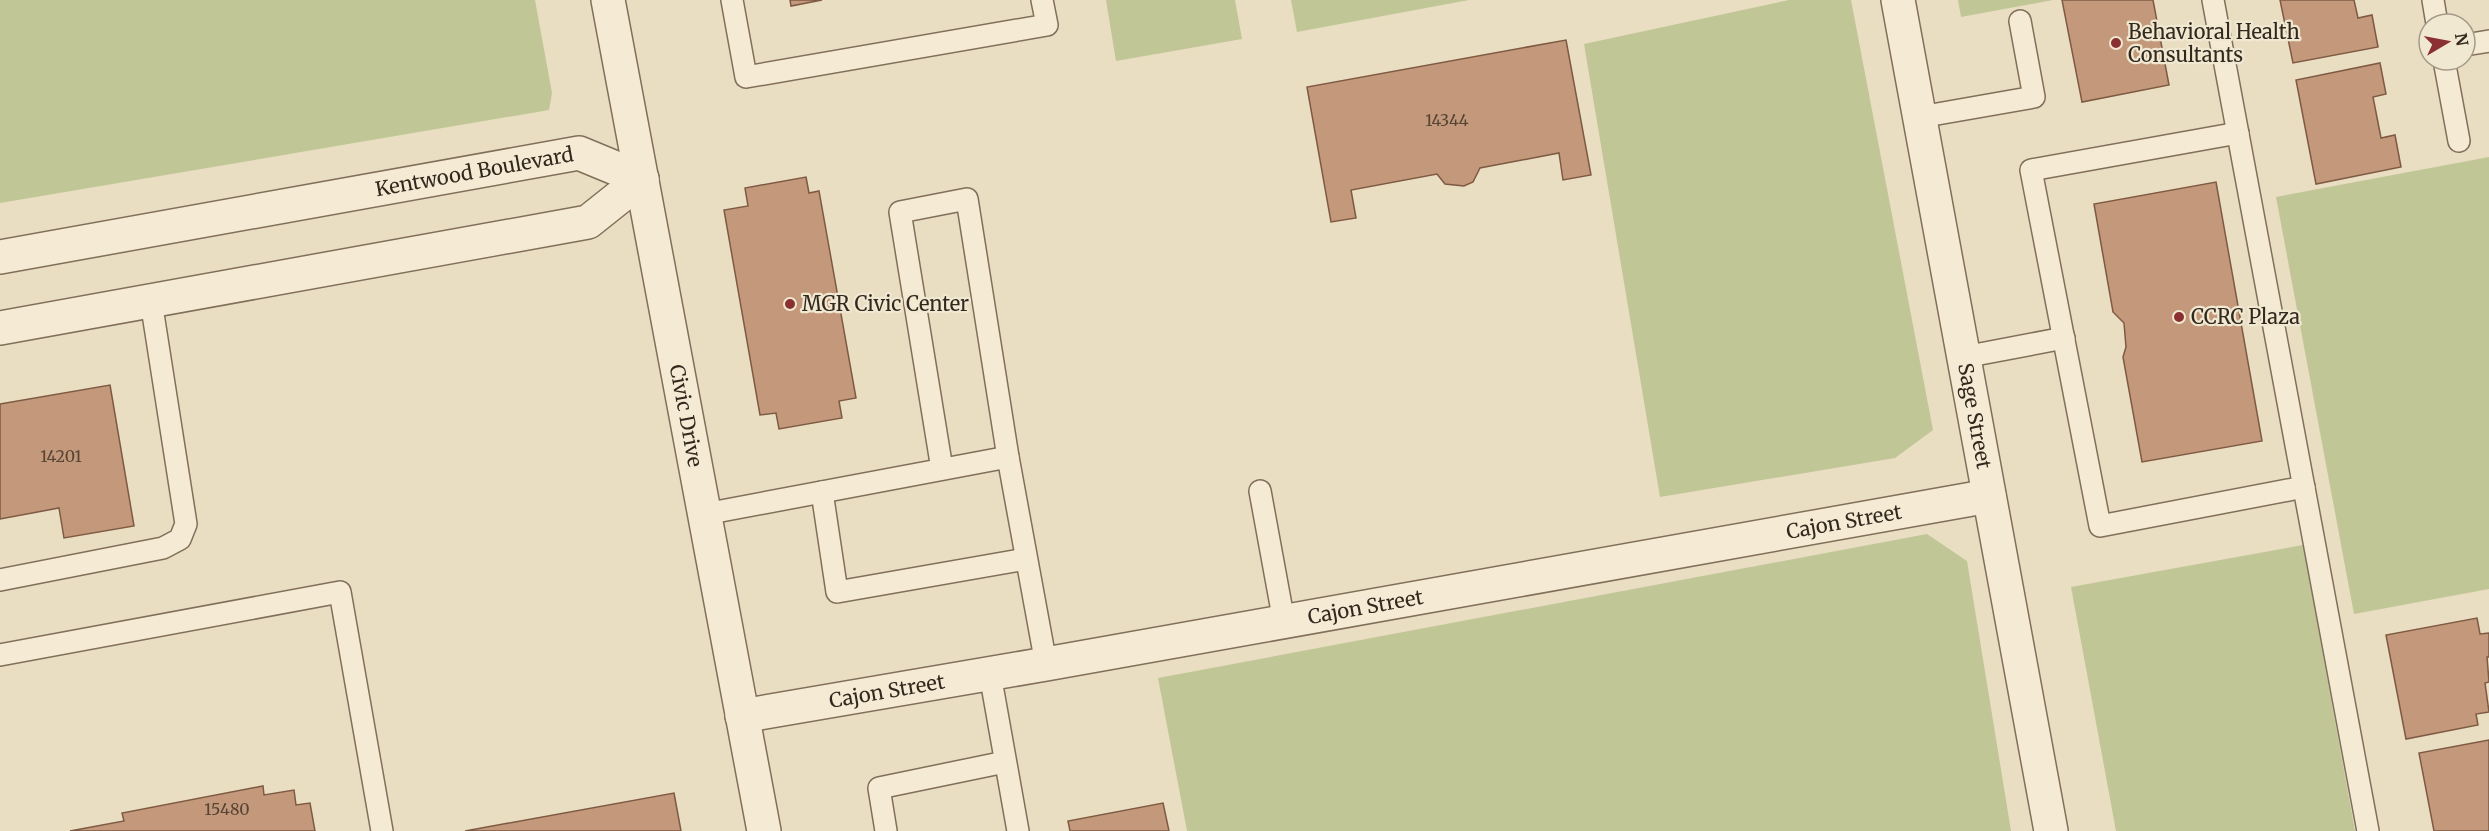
<svg xmlns="http://www.w3.org/2000/svg" width="2489" height="831" font-family="Merriweather,serif">
<style>
.green{fill:#c1c697}
.building{fill:#c4997b;stroke:#7e5a43;stroke-width:1.5}
.lines{fill:none;stroke-linecap:round;stroke-linejoin:round}
.service-casing{stroke:#816f5b;stroke-width:24}
.minor-casing{stroke:#816f5b;stroke-width:36}
.tertiary-casing{stroke:#816f5b;stroke-width:36}
.service{stroke:#f5ebd4;stroke-width:21}
.minor{stroke:#f5ebd4;stroke-width:33}
.tertiary{stroke:#f5ebd4;stroke-width:33}
.poi-dot{fill:#8b3032;stroke:#f1e8d1;stroke-width:2}
.labels{text-anchor:middle;stroke-width:4.5;stroke-linejoin:round;paint-order:stroke}
.number-label{font-size:16px;fill:#564435}
.poi-label{font-size:20px;fill:#32281e;stroke:#f1e8d1;text-anchor:start}
.street-label{font-size:20px;fill:#32281e;stroke:#f1e8d1}
</style>
<rect width="100%" height="100%" fill="#e9ddc2"/>
<g class="green">
<polygon points="0,0 535,0 552,93 549,110 0,203"/>
<polygon points="1106,0 1235,0 1242,39 1116,61"/>
<polygon points="1291,0 1469,0 1297,32"/>
<polygon points="1789,0 1851,0 1933,430 1895,458 1660,497 1584,44"/>
<polygon points="1958,0 2053,0 1961,17"/>
<polygon points="2489,157 2489,589 2354,614 2276,197"/>
<polygon points="1927,534 1967,561 2011,831 1187,831 1158,678"/>
<polygon points="2303,545 2355,831 2116,831 2071,587"/>
</g>
<g class="building">
<polygon points="790,0 822,0 791,6"/>
<polygon points="2062,0 2153,0 2169,85 2082,102"/>
<polygon points="2280,0 2354,0 2358,18 2372,15 2378,47 2293,63"/>
<polygon points="1566,40 1591,175 1563,180 1559,153 1480,168 1473,182 1464,186 1445,184 1437,174 1351,190 1356,218 1331,222 1307,87"/>
<polygon points="2380,63 2386,94 2373,97 2381,138 2395,135 2401,167 2316,184 2296,80"/>
<polygon points="806,177 809,193 819,191 856,398 839,401 842,418 779,429 776,413 760,415 724,210 748,206 745,188"/>
<polygon points="2216,182 2262,441 2142,462 2123,357 2126,347 2124,323 2113,312 2094,204"/>
<polygon points="110,385 134,526 64,538 59,508 0,519 0,404"/>
<polygon points="2477,618 2480,634 2489,633 2489,657 2487,657 2489,682 2485,683 2489,712 2476,714 2478,725 2406,739 2386,635"/>
<polygon points="2489,740 2489,831 2434,831 2419,753"/>
<polygon points="263,786 264,795 294,790 296,805 310,803 315,831 70,831 124,821 122,813"/>
<polygon points="674,793 681,831 465,831"/>
<polygon points="1163,803 1169,831 1070,831 1068,821"/>
</g>
<g class="lines">
<g class="service-casing">
<g id="service">
<polyline points="732,0 746,77 1047,25 1042,0"/>
<polyline points="2213,0 2368,831"/>
<polyline points="2433,0 2437,24"/>
<polyline points="2465,45 2489,41"/>
<polyline points="2444,60 2459,141"/>
<polyline points="1920,117 2034,97 2020,21"/>
<polyline points="2238,133 2031,170 2100,526 2304,487"/>
<polyline points="1964,357 2064,338"/>
<polyline points="942,469 900,212 967,199 1008,457"/>
<polyline points="1260,491 1284,622"/>
<polyline points="822,492 837,592 1026,559"/>
<polyline points="705,514 1008,457 1046,664"/>
<polyline points="0,580 163,548 180,539 186,524 151,301"/>
<polyline points="0,655 340,592 382,831"/>
<polyline points="990,674 1018,831"/>
<polyline points="886,831 879,788 1005,762"/>
</g>
</g>
<g class="minor-casing">
<g id="minor">
<path id="s1" d="M1898,0L2051,831"/>
<path id="s2" d="M742,716L1046,664L1989,496"/>
</g>
</g>
<g class="tertiary-casing">
<g id="tertiary">
<path id="s3" d="M608,0L764,831"/>
<path id="s4" d="M0,257L579,153L642,179"/>
<polyline points="0,328 588,222 642,179"/>
</g>
</g>
<use href="#service" class="service"/>
<use href="#minor" class="minor"/>
<use href="#tertiary" class="tertiary"/>
</g>
<g class="poi-dot">
<circle cx="2116" cy="43" r="6"/>
<circle cx="790" cy="304" r="6"/>
<circle cx="2179" cy="317" r="6"/>
</g>
<g class="labels">
<g class="number-label">
<text x="1447" y="126">14344</text>
<text x="61" y="462">14201</text>
<text x="227" y="815">15480</text>
</g>
<g class="poi-label">
<text x="2128" y="39">Behavioral Health<tspan x="2128" dy="23">Consultants</tspan></text>
<text x="802" y="311">MGR Civic Center</text>
<text x="2191" y="324">CCRC Plaza</text>
</g>
<g class="street-label">
<text dy="7" stroke="none"><textPath href="#s4" startOffset="482">Kentwood Boulevard</textPath></text>
<text dy="7" stroke="none"><textPath href="#s3" startOffset="423">Civic Drive</textPath></text>
<text dy="7" stroke="none"><textPath href="#s1" startOffset="423">Sage Street</textPath></text>
<text dy="7" stroke="none"><textPath href="#s2" startOffset="1119">Cajon Street</textPath></text>
<text dy="7" stroke="none"><textPath href="#s2" startOffset="633">Cajon Street</textPath></text>
<text dy="7" stroke="none"><textPath href="#s2" startOffset="147">Cajon Street</textPath></text>
</g>
</g>
<g transform="translate(2447 42) rotate(80)"><circle r="28" fill="#f1e8d1" stroke="#a59b89" stroke-width="1.5"/>
<path d="M0-4.5L10 22L0 15L-10 22Z" fill="#8b3032"/>
<text y="-9" font-size="16" font-weight="bold" text-anchor="middle" fill="#32281e">N</text>
</g>
</svg>
